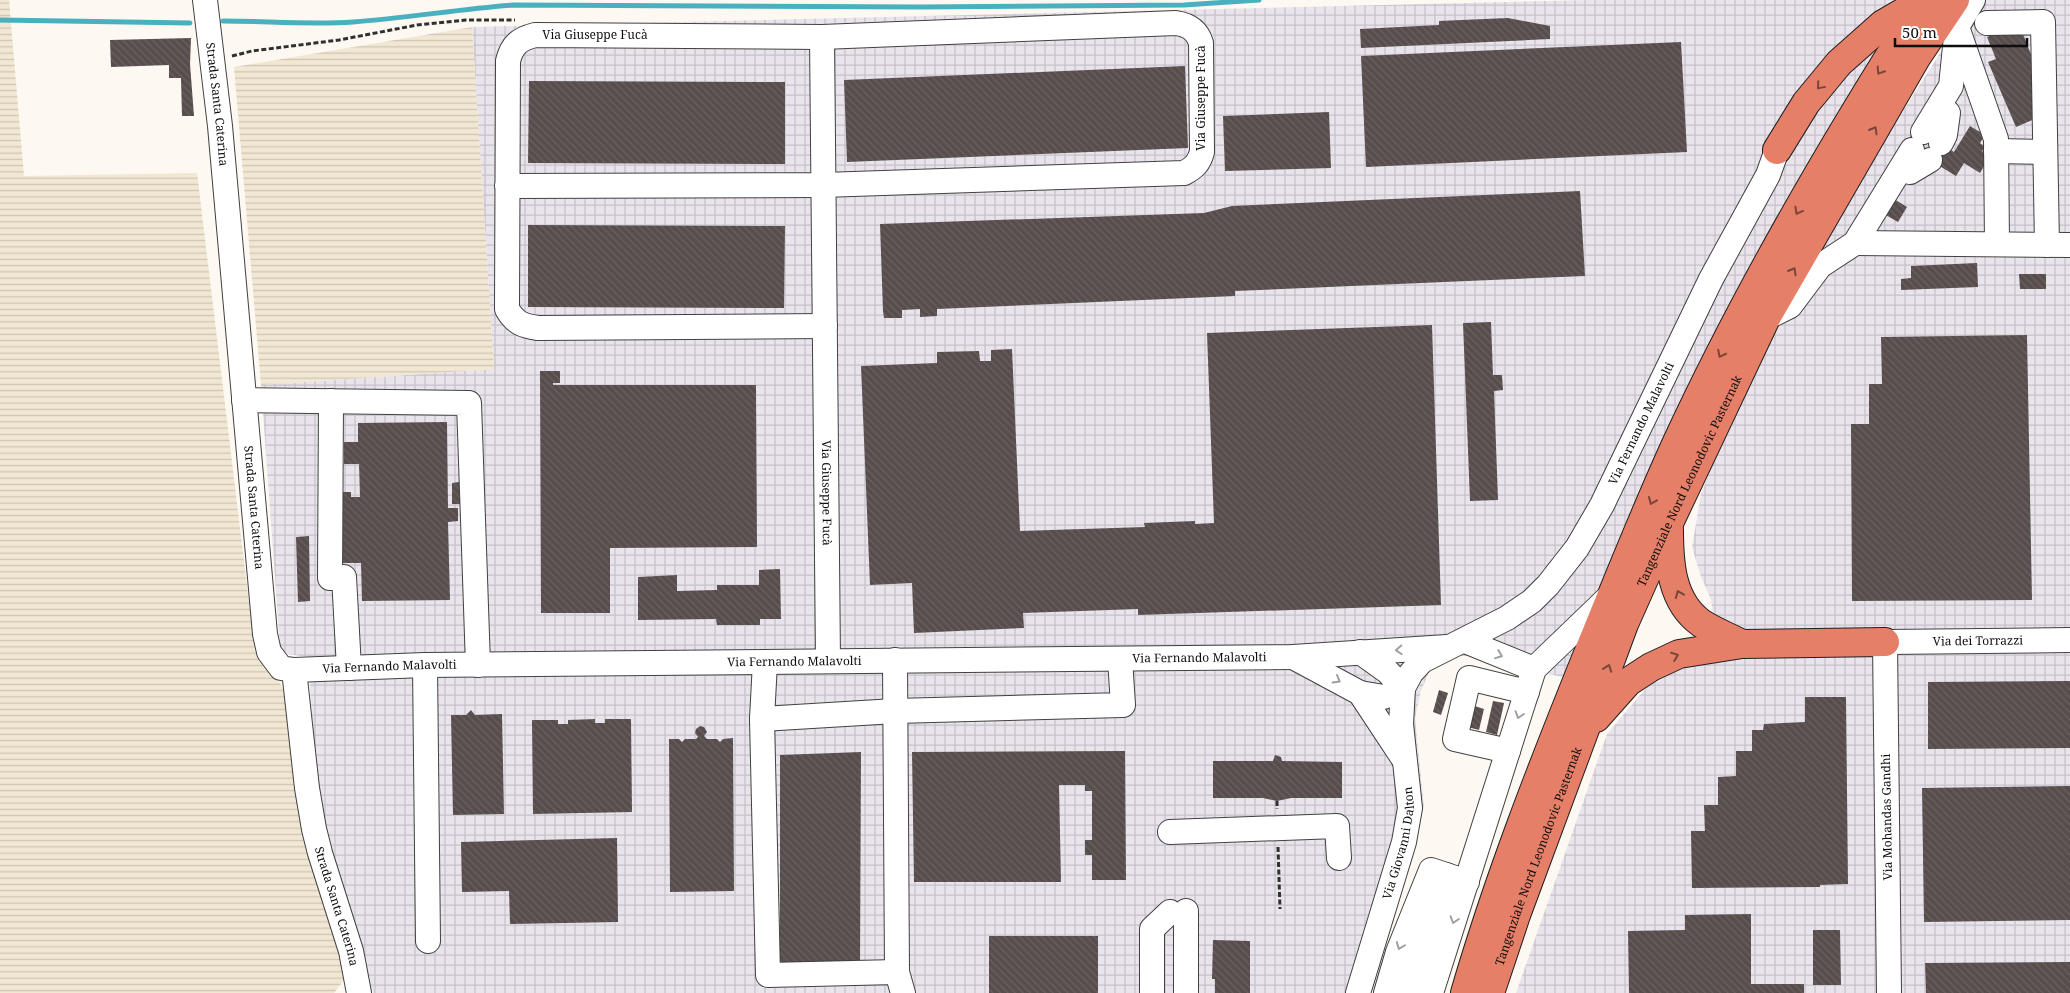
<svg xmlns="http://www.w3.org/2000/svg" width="2070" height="993" font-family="'Noto Serif',serif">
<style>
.industrial{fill:url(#industrial-grid)}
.farmland{fill:url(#farmland-rules)}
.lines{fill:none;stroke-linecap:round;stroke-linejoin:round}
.stream{stroke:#49b0c0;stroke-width:5}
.building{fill:url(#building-back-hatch)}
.minor-tunnel{stroke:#d9d5cf;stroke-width:24;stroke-dasharray:24 12;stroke-linecap:butt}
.minor-casing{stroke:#414141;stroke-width:26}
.highway-casing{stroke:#1f1f1f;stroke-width:30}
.path{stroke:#303030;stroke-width:3;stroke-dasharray:5 2.5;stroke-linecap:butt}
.minor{stroke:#fff;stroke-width:24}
.highway{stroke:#e67f67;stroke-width:28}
.oneway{stroke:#7a463a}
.oneway2{stroke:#9f9f9f}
.labels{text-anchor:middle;stroke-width:5;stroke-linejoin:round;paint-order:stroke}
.street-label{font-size:12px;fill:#0e0e0e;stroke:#fff}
</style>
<defs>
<pattern id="industrial-grid" width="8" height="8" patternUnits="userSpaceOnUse" patternTransform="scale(1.25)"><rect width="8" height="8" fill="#e9e3ec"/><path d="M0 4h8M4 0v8" fill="none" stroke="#c7c2c9"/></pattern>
<pattern id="farmland-rules" width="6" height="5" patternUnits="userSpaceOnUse" patternTransform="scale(1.25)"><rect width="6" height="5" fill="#f1e7d3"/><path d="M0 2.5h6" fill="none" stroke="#cdc5b4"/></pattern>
<pattern id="building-back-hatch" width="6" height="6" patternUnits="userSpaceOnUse" patternTransform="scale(1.25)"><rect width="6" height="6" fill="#564d4c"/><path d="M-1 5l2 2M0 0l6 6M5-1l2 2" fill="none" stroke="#696261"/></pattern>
</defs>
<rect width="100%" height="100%" fill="#fdf8f1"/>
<g class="industrial">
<polygon points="1587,0 1909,0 1743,281 1623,529 1563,677 1510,666 1480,656 1450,656 1429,672 1421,691 1415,718 1424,806 1416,840 1365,993 373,993 328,845 317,794 308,657 287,654 280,647 261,385 494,369 472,27"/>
<polygon points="1974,0 2070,0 2070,993 1516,993 1607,734 1653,680 1689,666 1715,628 1711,600 1700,574 1692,547 1701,494 1732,413 1838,213"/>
</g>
<g class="farmland">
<polygon points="0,0 9,0 24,176 197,173 255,652 266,669 280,683 287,700 347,976 334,993 0,993"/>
<polygon points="472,27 494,369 261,385 234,67"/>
</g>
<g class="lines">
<g class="stream">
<polyline points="0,20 190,23"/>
<path d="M223,21C266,21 310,25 353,22C407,18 460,9 513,5L920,7L1184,5L1259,0"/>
</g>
</g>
<g class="building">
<polygon points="1508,18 1550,26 1550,39 1361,48 1360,29 1439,25 1439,21"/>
<polygon points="2019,24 2039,75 2039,117 2016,127 1988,62 1996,59 1987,37"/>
<polygon points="191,38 190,64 194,116 182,116 181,78 169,78 169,65 111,67 110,40"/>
<polygon points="1681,42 1687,152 1366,167 1361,56"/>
<polygon points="1185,66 1188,148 847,162 844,80"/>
<polygon points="529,81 785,82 785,164 528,163"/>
<polygon points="1329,112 1331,168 1225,171 1223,116"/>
<polygon points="1970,126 1985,135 1980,143 1985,147 1982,151 1990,156 1980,173 1964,163 1956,176 1905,145 1916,128 1954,152"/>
<polygon points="1580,191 1585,276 1235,291 1235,296 937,309 937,316 920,317 920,309 902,310 902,318 884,318 883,311 880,224 1204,213 1232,206"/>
<polygon points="1894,199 1907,207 1898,222 1884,214"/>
<polygon points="528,225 785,226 784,308 528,307"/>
<polygon points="1977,263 1978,287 1901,290 1901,279 1911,278 1911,266"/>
<polygon points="2019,274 2046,274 2046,289 2020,289"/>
<polygon points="1491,322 1493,375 1502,375 1503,390 1494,391 1498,500 1470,501 1463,323"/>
<polygon points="1432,325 1441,605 1138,615 1138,609 1023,613 1024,628 914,633 912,583 870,585 861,366 937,363 937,352 979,351 980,361 991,361 991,350 1012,349 1020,531 1145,527 1144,523 1195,521 1195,524 1214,523 1207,333"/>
<polygon points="2027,335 2032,600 1852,601 1851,424 1869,424 1869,384 1882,384 1881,337"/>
<polygon points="540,371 560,371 560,383 553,383 553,385 756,385 757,547 610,548 610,613 541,613"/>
<polygon points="447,422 448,508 458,508 458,521 448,522 450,600 362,601 361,563 337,563 335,492 351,492 351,497 360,497 359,464 344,464 344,442 358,442 358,423"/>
<polygon points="459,482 460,504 452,504 452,483"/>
<polygon points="309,536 310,601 298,602 296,537"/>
<polygon points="780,569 781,619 760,619 760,625 717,625 716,619 638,620 638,577 677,575 677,591 717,590 717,585 759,585 759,570"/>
<polygon points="2070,681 2070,748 1928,749 1928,682"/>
<polygon points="1439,690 1448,693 1441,715 1433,712"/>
<polygon points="1805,697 1846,697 1848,884 1820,885 1820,887 1692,888 1691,831 1705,831 1704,805 1718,805 1718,777 1736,776 1736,751 1752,751 1752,730 1763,730 1764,724 1805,722"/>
<polygon points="1493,701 1504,703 1497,735 1486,732"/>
<polygon points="1462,702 1484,709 1479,730 1456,724"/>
<polygon points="471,710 475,715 502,714 504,814 453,815 451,715 466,715"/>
<polygon points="595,719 595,723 605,723 605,719 631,719 632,812 533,814 532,720 558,720 558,724 568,724 568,720"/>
<polygon points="700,726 704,727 707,732 704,736 707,739 717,739 720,742 723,739 733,738 734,891 670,892 669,739 679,739 682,742 685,739 696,739 698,737 695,733 696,729"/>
<polygon points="1125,751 1126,880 1092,880 1092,855 1085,855 1085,840 1092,840 1092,791 1085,791 1085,785 1059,785 1061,882 914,882 912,752"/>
<polygon points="861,752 860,967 780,967 780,755"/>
<polygon points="1275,755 1281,757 1282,761 1342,762 1342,798 1291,798 1277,801 1263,798 1213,798 1213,761 1273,761"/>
<polygon points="2070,786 2070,920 1924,922 1922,788"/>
<polygon points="617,838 618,922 510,924 509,891 462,892 461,842"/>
<polygon points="1751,914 1751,984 1804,984 1804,993 1629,993 1628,931 1685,930 1685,915"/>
<polygon points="1813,930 1840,930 1841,985 1813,985"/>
<rect x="989" y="936" width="109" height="57"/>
<polygon points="1213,940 1250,941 1250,993 1215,993 1215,979 1212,979"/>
<polygon points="2070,962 2070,993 1926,993 1925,963"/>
</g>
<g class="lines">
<polyline class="minor-tunnel" points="1921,155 1932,138"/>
<g class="minor-casing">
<g id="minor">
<path id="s1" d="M205,0L220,126L265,634L269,652L281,668L294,670L425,665L1293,657L1447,647"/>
<polyline points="1987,23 2043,22 2047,245"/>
<polyline points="1957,27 1996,139 1997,244"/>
<path id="s2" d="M822,37L828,661"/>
<polyline points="1923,132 1951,86 1957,27 1973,0"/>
<polyline points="1941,143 1945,135 1948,113"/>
<polyline points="1996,151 2045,152"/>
<polyline points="1910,172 1930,160"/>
<path d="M507,186L823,185L1184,173C1194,168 1199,163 1202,152L1201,43C1197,30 1189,25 1176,23L822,37L535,35C519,39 512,45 508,61L507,309C515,323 523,326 538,328L825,326"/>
<polyline points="1855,243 2070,245"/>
<polyline points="1766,318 1790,306 1820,266 1855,243 1912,150"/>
<polyline points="244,400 469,403 478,665"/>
<polyline points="331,401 330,578 344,577 349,668"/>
<polyline points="1465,641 1534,669"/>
<polyline points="1360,652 1388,672 1403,688"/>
<polyline points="1293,657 1360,693 1403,758"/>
<polyline points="895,660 897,972 903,993"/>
<polyline points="765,662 762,719 768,975 897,972"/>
<polyline points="425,665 428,941"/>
<path id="s3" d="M294,670L307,788L314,829L320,853L351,951L359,993"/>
<path id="s4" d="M1360,693L1384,697L1403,688L1411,673L1422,661L1507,618L1532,601L1548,585L1577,548L1602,505L1711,279L1768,175L1777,150"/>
<polyline points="762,719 895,711 1123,705 1120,659"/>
<polyline points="1508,751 1455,739 1469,678 1527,692"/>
<polyline points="1170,832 1337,826 1339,858"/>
<polyline points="1152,993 1152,929 1170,912"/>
<polyline points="1186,993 1186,911"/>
<path id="s5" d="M1358,993L1404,842L1410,808L1401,724L1403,688"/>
<polyline points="1386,993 1398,952 1431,870 1467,882"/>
<polyline points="1410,993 1446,875"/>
<polyline points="1431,993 1534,669 1611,595"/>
<path id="s6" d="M1889,993L1885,642L2070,640"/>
</g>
</g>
<g class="highway-casing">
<g id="highway">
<polyline points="1777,150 1806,103 1839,63 1883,24 1921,2"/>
<path d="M1669,530C1669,563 1671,601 1701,623C1713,631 1729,637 1742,644"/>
<polyline points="1596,718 1628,682 1651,667 1679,654 1742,644 1885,642"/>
<path d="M1465,993C1498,880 1541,770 1585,661C1615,588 1644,514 1677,442C1748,289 1834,142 1925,0"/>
<path id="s7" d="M1490,993L1516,915L1624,624L1669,523L1766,318L1916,58L1955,0"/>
</g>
</g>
<g class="path">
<polyline points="232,56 252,51 339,40 417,25 466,20 515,20"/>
<polyline points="1277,801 1277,809"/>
<polyline points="1278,847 1280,909"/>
</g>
<use href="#minor" class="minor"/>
<use href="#highway" class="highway"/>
</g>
<defs><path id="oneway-chevron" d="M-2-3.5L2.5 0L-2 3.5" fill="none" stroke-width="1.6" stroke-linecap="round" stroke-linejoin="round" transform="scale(1.25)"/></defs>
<g class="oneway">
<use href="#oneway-chevron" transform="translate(1880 71) rotate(123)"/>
<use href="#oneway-chevron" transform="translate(1820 86) rotate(130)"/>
<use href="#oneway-chevron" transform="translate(1874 130) rotate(-60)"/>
<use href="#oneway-chevron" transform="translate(1798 211) rotate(119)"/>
<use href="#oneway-chevron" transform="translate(1793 271) rotate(-60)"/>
<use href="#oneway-chevron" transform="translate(1721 354) rotate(117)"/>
<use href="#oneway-chevron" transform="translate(1652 501) rotate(113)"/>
<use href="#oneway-chevron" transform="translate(1679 594) rotate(-112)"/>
<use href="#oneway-chevron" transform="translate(1675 656) rotate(-21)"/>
<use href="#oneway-chevron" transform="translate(1608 668) rotate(-70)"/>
</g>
<g class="oneway2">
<use href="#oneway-chevron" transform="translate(1399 650) rotate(177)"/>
<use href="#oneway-chevron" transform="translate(1499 655) rotate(22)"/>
<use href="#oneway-chevron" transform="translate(1337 680) rotate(30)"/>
<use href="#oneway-chevron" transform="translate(1519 715) rotate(108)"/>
<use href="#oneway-chevron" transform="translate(1454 920) rotate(108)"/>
<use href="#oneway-chevron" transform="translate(1400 946) rotate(111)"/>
</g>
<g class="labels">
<g class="street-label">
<text x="595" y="39">Via Giuseppe Fucà</text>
<text transform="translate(1201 98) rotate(-90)" y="4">Via Giuseppe Fucà</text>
<text dy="4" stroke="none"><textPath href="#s1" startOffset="105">Strada Santa Caterina</textPath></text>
<text dy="4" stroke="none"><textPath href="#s4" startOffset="414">Via Fernando Malavolti</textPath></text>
<text dy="4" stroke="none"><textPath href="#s7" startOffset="550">Tangenziale Nord Leonodovic Pasternak</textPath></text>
<text dy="4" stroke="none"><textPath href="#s2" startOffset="456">Via Giuseppe Fucà</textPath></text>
<text dy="4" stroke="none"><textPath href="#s1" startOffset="510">Strada Santa Caterina</textPath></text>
<text dy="4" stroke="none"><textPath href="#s6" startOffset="444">Via dei Torrazzi</textPath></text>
<text dy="4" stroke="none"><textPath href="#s1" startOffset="1594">Via Fernando Malavolti</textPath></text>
<text dy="4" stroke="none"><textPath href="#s1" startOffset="1189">Via Fernando Malavolti</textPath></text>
<text dy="4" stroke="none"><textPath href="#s1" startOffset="784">Via Fernando Malavolti</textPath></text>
<text transform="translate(1887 817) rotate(-91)" y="4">Via Mohandas Gandhi</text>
<text dy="4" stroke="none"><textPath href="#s5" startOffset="156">Via Giovanni Dalton</textPath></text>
<text dy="4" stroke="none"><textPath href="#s7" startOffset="145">Tangenziale Nord Leonodovic Pasternak</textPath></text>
<text dy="4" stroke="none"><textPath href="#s3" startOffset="241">Strada Santa Caterina</textPath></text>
</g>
</g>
<path d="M1895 38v8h132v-8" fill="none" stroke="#0e0e0e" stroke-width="2.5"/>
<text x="1902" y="38" font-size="15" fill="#0e0e0e" stroke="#ffffff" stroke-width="4" paint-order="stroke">50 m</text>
</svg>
